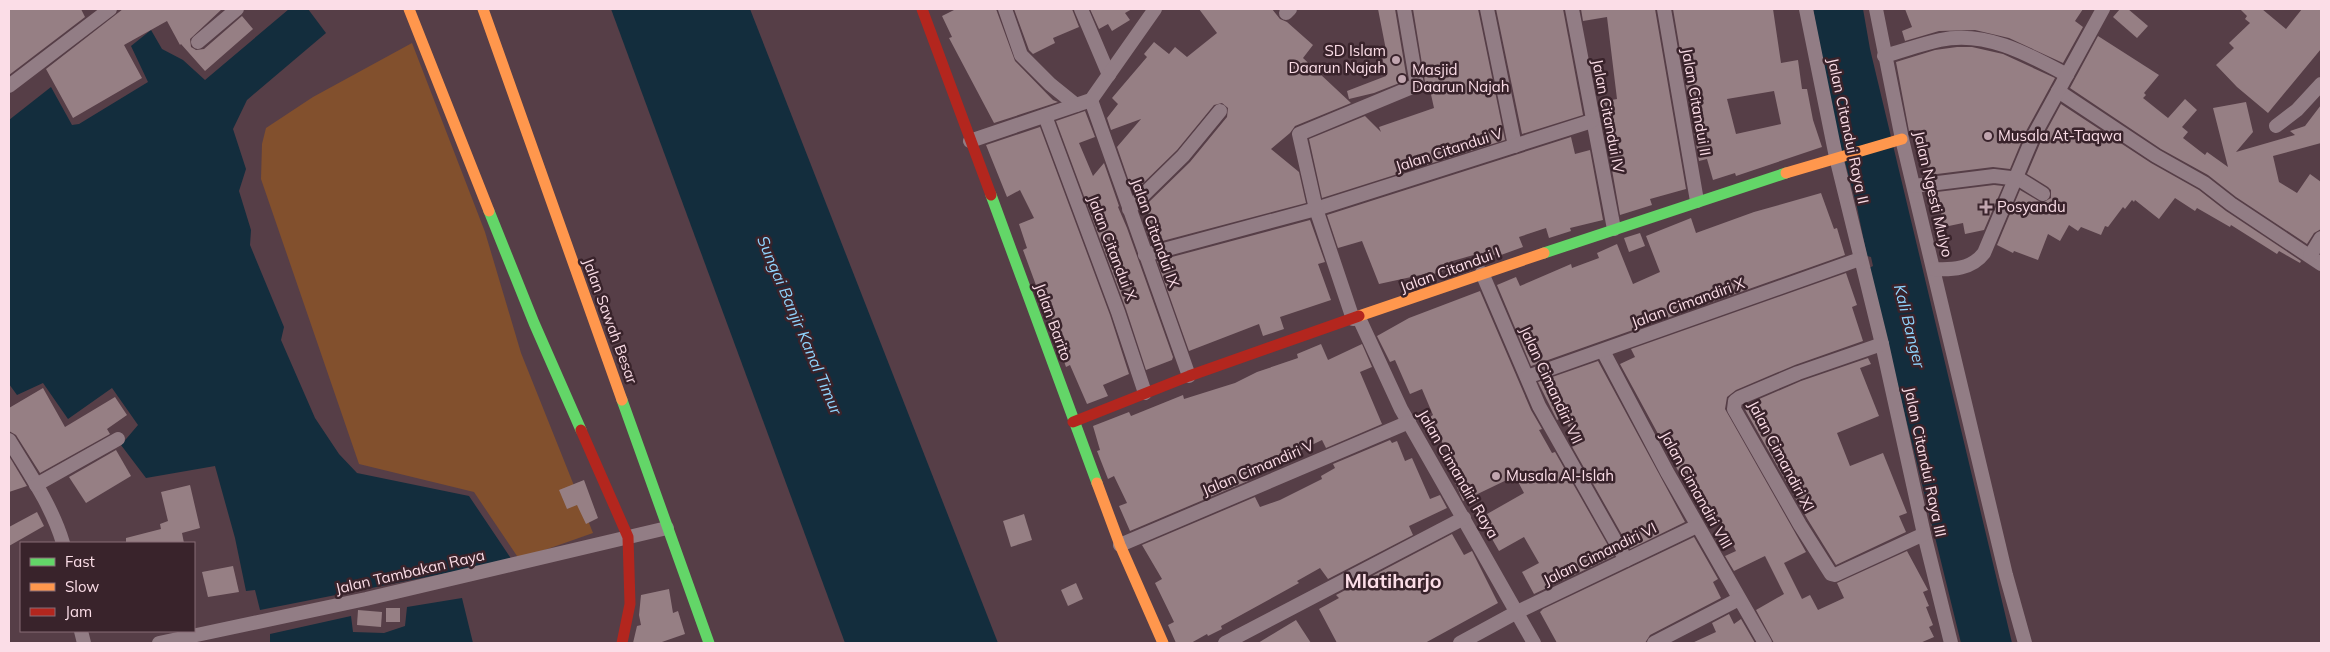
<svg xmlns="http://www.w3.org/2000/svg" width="2330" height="652" font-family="Mulish,sans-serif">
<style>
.green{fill:#82502d}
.water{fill:#132d3d}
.building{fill:#967f84;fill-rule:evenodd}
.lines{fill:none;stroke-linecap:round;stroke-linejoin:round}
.street{stroke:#927d85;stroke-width:14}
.fast{stroke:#63d668;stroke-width:11}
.slow{stroke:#ff974d;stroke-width:11}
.jam{stroke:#b3261e;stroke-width:11}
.poi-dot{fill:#c1a5af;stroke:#39232b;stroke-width:2}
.labels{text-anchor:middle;stroke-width:5;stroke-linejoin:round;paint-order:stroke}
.poi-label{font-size:15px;fill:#fbdde7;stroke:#39232b;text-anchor:start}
.street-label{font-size:15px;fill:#fbdde7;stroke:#39232b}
.water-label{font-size:16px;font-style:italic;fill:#90d4fd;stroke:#39232b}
.district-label{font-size:20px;font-weight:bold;fill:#fbdde7;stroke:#39232b}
</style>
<rect width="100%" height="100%" fill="#563e47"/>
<polygon class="green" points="412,43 485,232 521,353 593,533 519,559 474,492 359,464 261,179 262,144 266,128 313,97"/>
<g class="water">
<polygon points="289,9 308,9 326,33 247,100 233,129 246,169 239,191 251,230 250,245 284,327 281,340 315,418 339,454 357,473 469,496 512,560 260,610 255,590 246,591 235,538 215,466 146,478 121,445 138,425 112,388 68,419 43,383 17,395 9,384 9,120 51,87 72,125 79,124 148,82 131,46 151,30 162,49 183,60 205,80"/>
<polygon points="611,9 750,9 998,643 845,643"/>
<polygon points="1813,9 1863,9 1870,49 2012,643 1961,643 1869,268 1873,266 1871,257 1867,256 1857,207 1833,117"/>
<polygon points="462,598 473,643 270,643 270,634 351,616 353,632 384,633 405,626 407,607"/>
</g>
<g class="building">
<polygon points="9,9 81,9 85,17 9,75"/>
<polygon points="123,9 222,9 190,39 191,47 196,50 204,49 242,16 253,29 205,71 181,44 180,45 167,21 124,45 142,78 73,118 46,69"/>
<polygon points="956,9 996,9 1015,61 1053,100 1058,102 994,123 949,38 952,37 942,16"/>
<polygon points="1014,9 1072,9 1079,27 1053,38 1055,43 1033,54 1029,50"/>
<polygon points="1090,9 1132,9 1125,13 1130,20 1112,31 1108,24 1099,29"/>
<polygon points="1199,9 1272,9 1280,19 1287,22 1313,45 1303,58 1351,103 1295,126 1290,133 1271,149 1299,172 1306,203 1151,244 1144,223 1148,222 1149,202 1190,162 1227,117 1228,108 1222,103 1214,105 1177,150 1133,193 1117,147 1141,119 1111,130 1107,118 1118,104 1112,98 1147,57 1144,54 1154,42 1169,54 1175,47 1187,57 1217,33"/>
<polygon points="1378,9 1395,9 1407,80 1374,93 1349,99 1347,91 1386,76 1381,51 1386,50"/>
<polygon points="1413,9 1478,9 1505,140 1322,198 1309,139 1365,116 1381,132 1379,127 1434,108 1428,81 1425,82"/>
<polygon points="1496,9 1563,9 1583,115 1522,134"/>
<polygon points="1581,9 1655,9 1686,189 1650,199 1652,205 1620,215 1600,102 1617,99 1607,17 1583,21"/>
<path d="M1673,9H1773L1781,63L1798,60L1802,89H1807L1813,120L1822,147L1736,176L1735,173L1713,180L1707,159L1699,161ZM1774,91L1781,124L1736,134L1727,99Z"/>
<polygon points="1905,9 2083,9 2075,21 2083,27 2063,63 2009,38 1975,30 1939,31 1905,41 1902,31 1912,27"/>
<polygon points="2120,9 2128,9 2148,26 2137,38 2113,17"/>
<polygon points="2240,9 2262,9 2286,29 2302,9 2321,9 2321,49 2268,113 2237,87 2216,65 2234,48 2229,43 2250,23 2245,19 2247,16"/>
<polygon points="2098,36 2159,75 2144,93 2146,95 2143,98 2168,118 2185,99 2197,110 2182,127 2188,132 2183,138 2205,155 2207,152 2228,167 2213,108 2246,102 2253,132 2236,152 2295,135 2290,131 2305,126 2321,105 2321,143 2273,156 2279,182 2297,193 2310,174 2321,182 2321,229 2314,233 2307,244 2236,197 2208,175 2161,149 2070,88"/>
<polygon points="1957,47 1972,47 2003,54 2055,78 2025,133 2010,169 1993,167 1929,175 1920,130 1909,131 1896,62 1935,50"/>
<polygon points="2061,104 2151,163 2199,190 2226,211 2301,261 2300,263 2279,251 2277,254 2231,225 2230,227 2197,208 2195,211 2175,198 2159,219 2135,200 2134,202 2132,200 2125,209 2123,207 2108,227 2105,226 2101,235 2081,227 2078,231 2069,225 2060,241 2048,234 2038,260 2014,251 2013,253 1997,245 2020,190 2042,203 2051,198 2051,190 2048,187 2027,174 2041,141"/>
<polygon points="1085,111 1095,137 1079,143 1093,176 1104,163 1119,206 1118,207 1127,228 1173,357 1172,360 1146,370 1126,309 1056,121"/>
<polygon points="1040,127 1110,315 1129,374 1103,385 1108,396 1087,404 1070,365 1066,367 1063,358 1058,345 1057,331 1050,314 1047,315 1023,250 1027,248 1019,224 1034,218 1020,190 1007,197 986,145"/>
<polygon points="1571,137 1575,154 1590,150 1603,220 1570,228 1571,231 1549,238 1546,228 1519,237 1523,247 1501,255 1500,253 1479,260 1477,254 1449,262 1451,269 1426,276 1425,274 1379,284 1362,241 1338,248 1327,215"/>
<polygon points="1994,185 2003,186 1984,230 1965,234 1963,223 1944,227 1937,192"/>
<polygon points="1821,193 1834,229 1837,228 1845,255 1531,366 1497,285 1516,277 1520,286 1571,264 1572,268 1599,258 1597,253 1617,244 1633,284 1660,272 1646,236 1691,218 1696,233 1754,212"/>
<polygon points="1310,220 1325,262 1318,264 1331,300 1280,317 1284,329 1263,336 1259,324 1189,351 1157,261"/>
<polygon points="1640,233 1645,246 1629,252 1624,238"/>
<polygon points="1846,273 1857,305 1852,307 1863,341 1795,365 1736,390 1727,397 1725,409 1806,552 1784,563 1802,599 1810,595 1818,610 1844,598 1837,583 1907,551 1928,590 1923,592 1929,606 1926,607 1933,625 1929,627 1934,637 1920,643 1774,643 1756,610 1784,594 1765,556 1734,571 1725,556 1736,551 1718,516 1706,522 1620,364 1635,357 1631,349"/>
<polygon points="1480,291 1531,410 1542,429 1539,430 1552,453 1555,452 1614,556 1534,594 1522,572 1539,563 1524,537 1499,551 1480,518 1524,493 1515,476 1463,501 1450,471 1455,469 1430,417 1433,415 1422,389 1410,394 1395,360 1390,362 1377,336 1409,318"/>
<polygon points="1321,344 1328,360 1362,344 1372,367 1360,372 1382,424 1326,448 1322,440 1262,469 1263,471 1246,477 1248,481 1130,531 1119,506 1127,503 1114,476 1108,479 1097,451 1100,450 1093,426 1129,412 1131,416 1183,395 1184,399 1235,383 1257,372 1298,358 1297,354"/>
<polygon points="1868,358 1871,364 1860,368 1879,416 1837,433 1850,466 1883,453 1907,513 1899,516 1906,532 1836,565 1808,520 1743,406 1801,381"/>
<polygon points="1598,361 1685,522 1630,549 1570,443 1576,440 1563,417 1557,420 1538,382"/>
<polygon points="43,388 65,427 115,397 127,415 107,429 110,434 40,473 16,435 9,431 9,408"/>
<polygon points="1390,440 1392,443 1397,441 1405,461 1412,458 1430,499 1440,495 1447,508 1409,526 1413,535 1328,579 1320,568 1297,581 1299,583 1221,626 1222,629 1208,636 1207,634 1191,643 1176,643 1168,625 1174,622 1155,583 1162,579 1142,545 1255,497 1260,507 1280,500 1322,479 1321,476 1335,468 1333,464"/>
<polygon points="116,450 131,476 86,503 69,477"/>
<polygon points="9,456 27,486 9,492"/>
<polygon points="584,480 598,518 586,524 577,505 567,509 559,490"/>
<polygon points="190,485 200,528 182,533 184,543 126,543 126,538 161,529 160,524 168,521 161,492"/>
<polygon points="37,512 44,526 9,546 9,527"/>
<polygon points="1024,514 1032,540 1011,547 1003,521"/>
<polygon points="1452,534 1464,555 1472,551 1498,603 1425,643 1337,643 1319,609 1339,598 1336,595"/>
<polygon points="1694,537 1718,579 1713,582 1721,598 1650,635 1645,643 1557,643 1540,612 1543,609"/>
<polygon points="233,566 239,592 208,597 202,572"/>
<polygon points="1076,583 1083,599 1068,606 1061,590"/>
<polygon points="669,589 673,613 678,611 685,634 659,643 633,643 637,626 641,625 639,615 641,595"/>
<rect x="386" y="608" width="14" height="14"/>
<polygon points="358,610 382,612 381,627 357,625"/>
<polygon points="1729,614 1734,624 1741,619 1755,643 1692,643 1716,632 1712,623"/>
<polygon points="1296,620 1311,643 1258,643"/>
</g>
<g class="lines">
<g class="street">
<polyline points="1005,9 1021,55 1050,84 1076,105"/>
<polyline points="1081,9 1109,75"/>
<polyline points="1487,9 1515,146"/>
<polyline points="1572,9 1614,229"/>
<polyline points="1664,9 1697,201"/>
<polyline points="1806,9 1836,157 1882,344 1924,534 1951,643"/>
<polyline points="1876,9 1902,139 2006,575 2025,643"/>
<polyline points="1286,13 1290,9"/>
<polyline points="198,42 237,9"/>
<path d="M1884,56C1903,51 1921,44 1940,40C1985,30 2028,54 2067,75"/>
<polyline points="9,86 110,9"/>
<polyline points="2058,91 2156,156 2204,183 2231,204 2321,264"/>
<polyline points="1091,100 1189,376"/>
<polyline points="1045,116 1118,312 1145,393"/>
<polyline points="2276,126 2297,110 2321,84"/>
<polyline points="970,141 1091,100 1155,9"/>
<polyline points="1914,186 1994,176 2019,179 2043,194"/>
<polyline points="1129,209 1183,156 1220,111"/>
<polyline points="1145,255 1316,209 1592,121"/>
<polyline points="2310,256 2321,238"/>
<path d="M1934,269C1952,270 1972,269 1984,253L2033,137L2103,9"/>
<polyline points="1482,273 1539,406 1626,560"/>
<polyline points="1359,318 1401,409 1534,643"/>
<polyline points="1353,319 1316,209 1299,134 1417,85 1404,9"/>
<polyline points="1882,344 1798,373 1739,398 1735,401 1734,409 1800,525 1831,574 1835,575 1924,534"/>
<polyline points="1603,351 1667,472 1765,643"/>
<polyline points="1527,377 1860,259"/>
<path d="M9,440C29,473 52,506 63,543"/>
<polyline points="36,485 118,439"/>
<polyline points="1120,545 1409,422"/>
<polyline points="81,631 84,643"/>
<polyline points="159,643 366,599 667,528"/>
<polyline points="1225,643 1464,518"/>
<polyline points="1460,643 1517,612 1697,526"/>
<polyline points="1654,643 1739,599"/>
</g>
<g class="fast">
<polyline points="991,195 1097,483"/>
<polyline points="489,211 534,323 581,430"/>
<polyline points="1544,253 1786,173"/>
<polyline points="622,400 709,643"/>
</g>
<g class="slow">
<polyline points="409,9 489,211"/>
<polyline points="483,9 622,400"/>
<polyline points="1786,173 1902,139"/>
<polyline points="1359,316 1544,253"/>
<polyline points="1097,483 1120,545 1163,643"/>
</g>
<g class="jam">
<polyline points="922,9 991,195"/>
<polyline points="1073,422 1189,376 1359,316"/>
<polyline points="581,430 628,537 630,604 622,643"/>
</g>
</g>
<g class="poi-dot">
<circle cx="1396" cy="60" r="5"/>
<circle cx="1402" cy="79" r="5"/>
<circle cx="1988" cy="136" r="5"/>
<path d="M1983.5 199.5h5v5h5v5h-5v5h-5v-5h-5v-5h5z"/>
<circle cx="1496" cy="476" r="5"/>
</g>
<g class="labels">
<g class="poi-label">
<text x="1386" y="56" text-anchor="end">SD Islam<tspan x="1386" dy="17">Daarun Najah</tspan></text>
<text x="1412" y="75">Masjid<tspan x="1412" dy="17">Daarun Najah</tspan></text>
<text x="1998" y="141">Musala At-Taqwa</text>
<text x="1997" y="212">Posyandu</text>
<text x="1506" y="481">Musala Al-Islah</text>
</g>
<g class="street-label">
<text transform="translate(1696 102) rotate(80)" y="5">Jalan Citandui II</text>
<text transform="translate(1608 116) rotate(79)" y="5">Jalan Citandui IV</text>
<text transform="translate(1848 131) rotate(78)" y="5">Jalan Citandui Raya II</text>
<text transform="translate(1449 150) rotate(-18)" y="5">Jalan Citandui V</text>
<text transform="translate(1933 194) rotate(77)" y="5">Jalan Ngesti Mulyo</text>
<text transform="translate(1155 233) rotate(70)" y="5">Jalan Citandui IX</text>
<text transform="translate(1112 248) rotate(69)" y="5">Jalan Citandui X</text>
<text transform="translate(1450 270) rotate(-20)" y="5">Jalan Citandui I</text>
<text transform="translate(1688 303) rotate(-20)" y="5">Jalan Cimandiri X</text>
<text transform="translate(610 321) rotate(70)" y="5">Jalan Sawah Besar</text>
<text transform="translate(1053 322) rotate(70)" y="5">Jalan Barito</text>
<text transform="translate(1551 385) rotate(65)" y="5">Jalan Cimandiri VII</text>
<text transform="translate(1781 456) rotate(62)" y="5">Jalan Cimandiri XI</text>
<text transform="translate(1925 462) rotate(78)" y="5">Jalan Citandui Raya III</text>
<text transform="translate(1258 468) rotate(-23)" y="5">Jalan Cimandiri V</text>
<text transform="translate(1458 474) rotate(60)" y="5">Jalan Cimandiri Raya</text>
<text transform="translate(1696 490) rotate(61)" y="5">Jalan Cimandiri VIII</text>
<text transform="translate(1600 554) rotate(-26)" y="5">Jalan Cimandiri VI</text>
<text transform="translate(410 572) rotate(-13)" y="5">Jalan Tambakan Raya</text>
</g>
<g class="water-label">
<text transform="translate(800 325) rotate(67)" y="6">Sungai Banjir Kanal Timur</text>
<text transform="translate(1910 326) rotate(76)" y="6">Kali Banger</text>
</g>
<g class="district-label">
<text x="1393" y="588">Mlatiharjo</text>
</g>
</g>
<rect width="2330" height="652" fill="none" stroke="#fbdde7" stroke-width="20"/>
<rect x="20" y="542" width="175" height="90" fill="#39232b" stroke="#876d76"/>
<rect x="30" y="558" width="25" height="8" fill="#63d668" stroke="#876d76"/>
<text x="65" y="567" font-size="15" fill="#fbdde7">Fast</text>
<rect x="30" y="583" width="25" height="8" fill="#ff974d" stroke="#876d76"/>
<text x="65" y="592" font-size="15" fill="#fbdde7">Slow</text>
<rect x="30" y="608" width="25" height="8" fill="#b3261e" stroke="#876d76"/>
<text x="65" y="617" font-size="15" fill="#fbdde7">Jam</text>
</svg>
